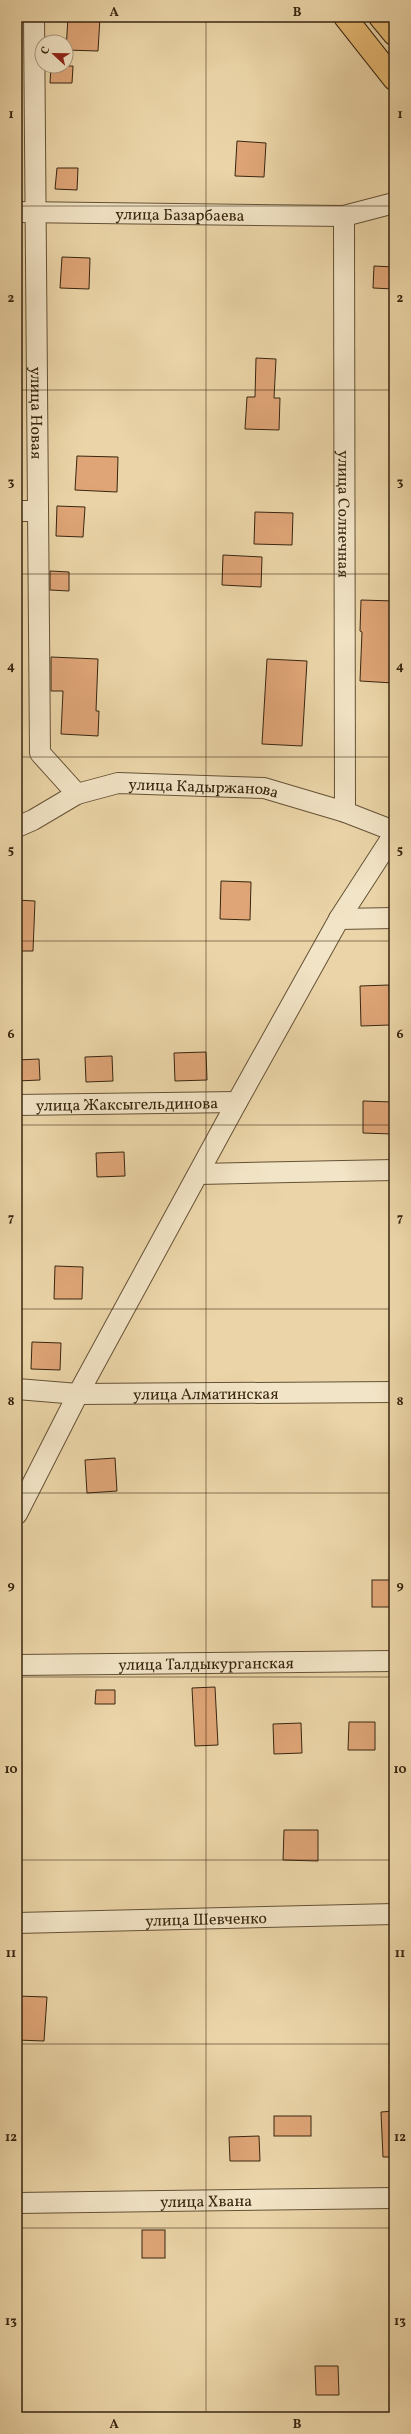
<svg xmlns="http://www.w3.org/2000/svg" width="411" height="2434" font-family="Vollkorn,serif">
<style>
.building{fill:#dfa577;stroke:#382610}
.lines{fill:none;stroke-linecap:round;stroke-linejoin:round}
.minor-casing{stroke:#655236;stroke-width:22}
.major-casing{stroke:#382610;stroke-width:24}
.minor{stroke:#f2e4c6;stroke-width:20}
.major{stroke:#e6ba74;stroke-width:22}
.grid{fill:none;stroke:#382610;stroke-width:1;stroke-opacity:0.55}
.labels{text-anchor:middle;stroke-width:3;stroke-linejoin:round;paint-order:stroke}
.street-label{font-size:16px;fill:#382610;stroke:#f2e4c6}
.neatline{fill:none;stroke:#382610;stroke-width:1.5}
.grid-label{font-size:13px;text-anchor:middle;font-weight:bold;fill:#382610}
</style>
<rect width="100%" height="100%" fill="#ebd5a8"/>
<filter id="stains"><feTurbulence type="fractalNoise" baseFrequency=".005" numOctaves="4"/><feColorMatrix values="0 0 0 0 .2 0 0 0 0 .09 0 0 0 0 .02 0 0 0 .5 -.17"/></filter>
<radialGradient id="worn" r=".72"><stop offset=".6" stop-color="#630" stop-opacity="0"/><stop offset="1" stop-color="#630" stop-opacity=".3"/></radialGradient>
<g class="building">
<polygon points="68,17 100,17 98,51 66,50"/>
<polygon points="51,66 73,66 72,83 50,83"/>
<polygon points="237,141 266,143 264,177 235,176"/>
<polygon points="57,168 78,168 77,190 55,189"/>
<polygon points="62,257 90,258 89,289 60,288"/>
<polygon points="374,266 394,267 394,289 373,288"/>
<polygon points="256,358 276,359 274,398 280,398 279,430 245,429 247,397 255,397"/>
<polygon points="77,456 118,457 117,492 75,490"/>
<polygon points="57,506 85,507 83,537 56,536"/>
<polygon points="255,512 293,513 292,545 254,544"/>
<polygon points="223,555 262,557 261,587 222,585"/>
<polygon points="50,571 69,572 69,591 50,590"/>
<polygon points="361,600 394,601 393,683 360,681 362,632 360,631"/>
<polygon points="51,657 98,659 96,711 99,711 98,736 61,734 63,691 51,691"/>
<polygon points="267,659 307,661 302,746 262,744"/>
<polygon points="221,881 251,882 250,920 220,919"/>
<polygon points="17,900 35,901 33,951 17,951"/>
<polygon points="389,985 390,1025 361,1026 360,986"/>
<polygon points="206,1052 207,1080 175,1081 174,1053"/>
<polygon points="112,1056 113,1081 86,1082 85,1057"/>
<polygon points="39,1059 40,1080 17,1081 17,1060"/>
<polygon points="363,1101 392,1102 392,1134 363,1133"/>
<polygon points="124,1152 125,1176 97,1177 96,1153"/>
<polygon points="55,1266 83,1267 82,1299 54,1299"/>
<polygon points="32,1342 61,1343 60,1370 31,1369"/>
<polygon points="115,1458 117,1491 87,1493 85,1460"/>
<rect x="372" y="1580" width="22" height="27"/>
<polygon points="215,1687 218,1745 195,1746 192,1688"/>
<polygon points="96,1690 115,1690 115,1704 95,1704"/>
<polygon points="349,1722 375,1722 375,1750 348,1750"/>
<polygon points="301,1723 302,1753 274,1754 273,1724"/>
<polygon points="284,1830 318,1830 318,1861 283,1860"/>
<polygon points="17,1996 47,1997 44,2041 17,2040"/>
<polygon points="394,2111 394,2157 383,2157 381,2112"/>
<rect x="274" y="2116" width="37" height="20"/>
<polygon points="259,2136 260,2161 230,2161 229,2137"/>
<rect x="142" y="2230" width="23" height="28"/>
<polygon points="315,2366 338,2366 339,2395 316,2395"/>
</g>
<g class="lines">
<g class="minor-casing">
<g id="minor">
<path id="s1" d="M34,17L40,753L77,794"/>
<path id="s2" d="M17,212L344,216L394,203"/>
<path id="s3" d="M344,216L345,812"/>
<polyline points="17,511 38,511"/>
<path id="s4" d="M17,827L33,820L77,794L118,783L264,788L345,812L394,831"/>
<polyline points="339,919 394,918"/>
<path id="s5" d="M17,1105L237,1102"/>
<polyline points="199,1174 394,1170"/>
<path id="s6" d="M17,1389L78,1394L394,1392"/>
<polyline points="17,1514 78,1394 237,1102 339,919 394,834"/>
<path id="s7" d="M17,1665L394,1661"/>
<path id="s8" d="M17,1923L394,1914"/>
<path id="s9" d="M17,2203L394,2198"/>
</g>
</g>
<g class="major-casing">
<g id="major">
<polyline points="345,17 394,79"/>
<polyline points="380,17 394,34"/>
</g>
</g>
<use href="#minor" class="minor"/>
<use href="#major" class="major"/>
</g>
<path class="grid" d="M206,17V2417M17,206H394M17,390H394M17,574H394M17,757H394M17,941H394M17,1125H394M17,1309H394M17,1493H394M17,1677H394M17,1860H394M17,2044H394M17,2228H394"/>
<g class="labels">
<g class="street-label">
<text dy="6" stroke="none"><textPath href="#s2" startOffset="163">улица Базарбаева</textPath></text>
<text dy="6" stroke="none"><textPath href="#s1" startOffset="396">улица Новая</textPath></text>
<text dy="6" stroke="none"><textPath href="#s3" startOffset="298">улица Солнечная</textPath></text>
<text dy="6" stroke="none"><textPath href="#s4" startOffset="197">улица Кадыржанова</textPath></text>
<text dy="6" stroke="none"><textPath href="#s5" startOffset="110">улица Жаксыгельдинова</textPath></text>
<text dy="6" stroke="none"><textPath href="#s6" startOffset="189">улица Алматинская</textPath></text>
<text dy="6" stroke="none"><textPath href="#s7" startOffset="189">улица Талдыкурганская</textPath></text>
<text dy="6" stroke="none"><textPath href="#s8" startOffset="189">улица Шевченко</textPath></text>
<text dy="6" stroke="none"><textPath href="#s9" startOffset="189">улица Хвана</textPath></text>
</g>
</g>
<rect width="411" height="2434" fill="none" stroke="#ebd5a8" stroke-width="44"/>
<g transform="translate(54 54) rotate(292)"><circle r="19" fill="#f2e4c6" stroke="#a8987d"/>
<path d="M0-3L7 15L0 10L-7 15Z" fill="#8f2418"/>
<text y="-6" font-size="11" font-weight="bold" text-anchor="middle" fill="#382610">С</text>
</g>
<rect x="22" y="22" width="367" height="2390" class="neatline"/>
<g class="grid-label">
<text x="114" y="16">A</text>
<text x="297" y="16">B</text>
<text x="11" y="118">1</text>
<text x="400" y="118">1</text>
<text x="11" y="302">2</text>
<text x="400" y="302">2</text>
<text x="11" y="486">3</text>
<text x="400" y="486">3</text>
<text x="11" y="670">4</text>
<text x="400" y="670">4</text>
<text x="11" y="854">5</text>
<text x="400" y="854">5</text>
<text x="11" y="1038">6</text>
<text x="400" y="1038">6</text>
<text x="11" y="1222">7</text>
<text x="400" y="1222">7</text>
<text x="11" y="1405">8</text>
<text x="400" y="1405">8</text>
<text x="11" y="1589">9</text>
<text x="400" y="1589">9</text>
<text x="11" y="1773">10</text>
<text x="400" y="1773">10</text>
<text x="11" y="1957">11</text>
<text x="400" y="1957">11</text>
<text x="11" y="2141">12</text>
<text x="400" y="2141">12</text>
<text x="11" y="2325">13</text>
<text x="400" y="2325">13</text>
<text x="114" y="2428">A</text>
<text x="297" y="2428">B</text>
</g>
<rect width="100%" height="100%" filter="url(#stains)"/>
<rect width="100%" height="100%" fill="url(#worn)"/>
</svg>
